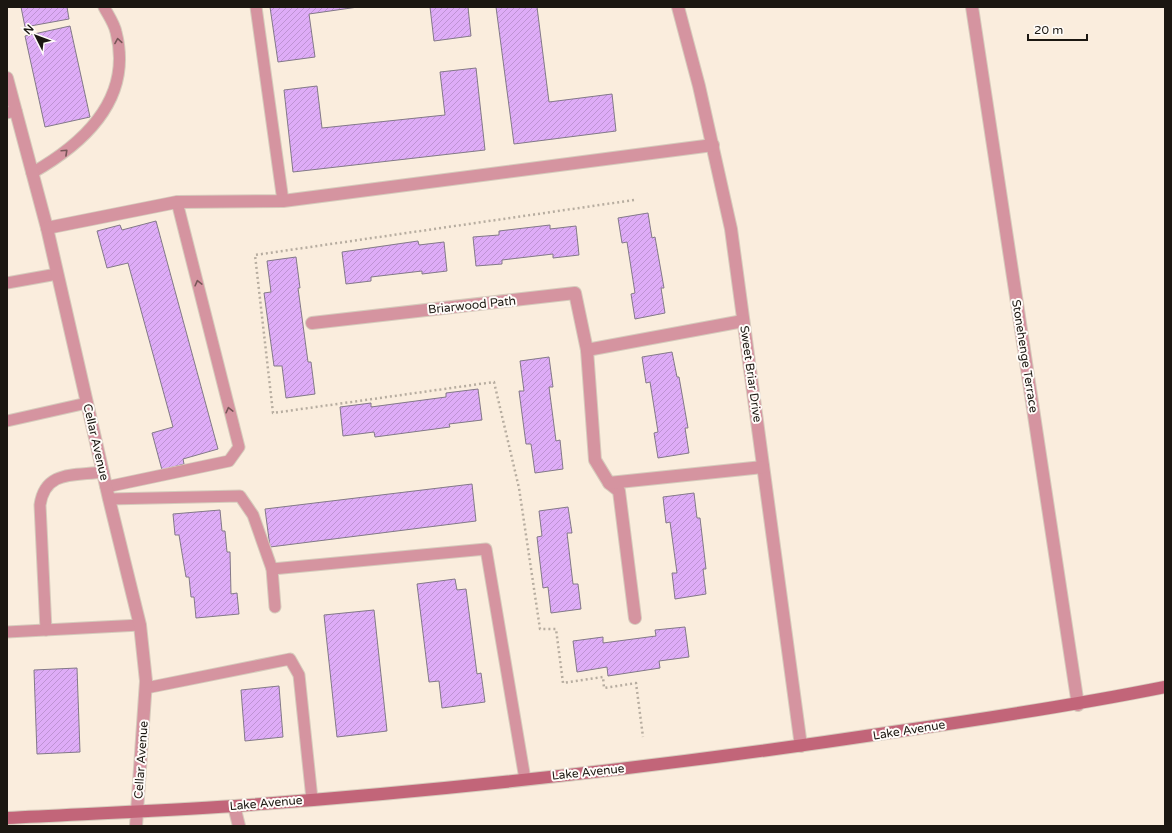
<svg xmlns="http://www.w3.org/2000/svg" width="1172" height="833" font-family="'Varela Round',sans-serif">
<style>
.building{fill:url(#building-hatch);stroke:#837988}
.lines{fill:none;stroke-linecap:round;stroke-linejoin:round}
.lane-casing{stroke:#d6cbbc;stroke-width:13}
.street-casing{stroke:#d6cbbc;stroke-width:14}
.secondary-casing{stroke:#d6cbbc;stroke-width:14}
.path{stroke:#b7ada0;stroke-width:2.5;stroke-dasharray:2 3;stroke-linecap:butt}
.lane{stroke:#d594a0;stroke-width:11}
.street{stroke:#d594a0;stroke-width:12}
.secondary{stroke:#c26579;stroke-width:12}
.oneway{stroke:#785658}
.labels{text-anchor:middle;stroke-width:4;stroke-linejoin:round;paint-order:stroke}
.street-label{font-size:12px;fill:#1b1711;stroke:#fffcf9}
</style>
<defs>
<pattern id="building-hatch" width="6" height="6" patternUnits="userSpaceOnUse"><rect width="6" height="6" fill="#deacf7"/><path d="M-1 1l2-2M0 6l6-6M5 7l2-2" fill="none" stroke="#be93d3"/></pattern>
</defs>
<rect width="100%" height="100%" fill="#faeddd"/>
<g class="building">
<polygon points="21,7 67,7 69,19 25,27"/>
<polygon points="270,7 358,7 309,14 315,57 278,62"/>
<polygon points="430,7 468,7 471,36 434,41"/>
<polygon points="496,7 537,7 549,102 612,94 616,131 514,144"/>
<polygon points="70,26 90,117 45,127 25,36"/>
<polygon points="476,68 485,150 293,172 284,90 317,86 322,128 445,115 440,72"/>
<polygon points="648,213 652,238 655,237 664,288 661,288 665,313 635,319 631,294 635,293 627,242 622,243 618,218"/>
<polygon points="156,221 218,449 183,459 184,464 162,470 152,433 173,427 128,263 107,268 97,231 120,225 122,230"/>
<polygon points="550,225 550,229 576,226 579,255 553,258 553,254 502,260 502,264 476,266 473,237 499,235 499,231"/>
<polygon points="418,241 419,245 444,242 447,271 422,274 422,271 371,277 371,281 346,284 342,252"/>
<polygon points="296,257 300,288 298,288 308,362 311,362 315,394 286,398 282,366 274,366 264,293 271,292 267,261"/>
<polygon points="672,352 677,377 679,377 688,428 685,428 689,453 658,458 654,433 658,432 650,382 646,383 642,357"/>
<polygon points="549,357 553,387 549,387 556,441 560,440 563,469 535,473 531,444 526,444 519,391 524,391 520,361"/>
<polygon points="478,389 482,420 449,424 450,427 375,437 374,432 343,436 340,407 371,403 371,407 446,397 446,393"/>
<polygon points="472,484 476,521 270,547 265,509"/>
<polygon points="694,493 697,518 700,518 706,569 703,569 706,594 675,599 672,573 677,573 670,522 666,523 663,497"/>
<polygon points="568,507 572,533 567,533 573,584 578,584 581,609 551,613 548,587 543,588 537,537 542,536 539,511"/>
<polygon points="220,510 222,531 225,531 227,552 230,552 231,594 237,593 239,614 196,618 194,597 191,597 189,577 186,577 179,535 175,535 173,514"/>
<polygon points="455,579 457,590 466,589 477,674 481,673 485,702 442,708 439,681 429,682 417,584"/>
<polygon points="374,610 387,731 337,737 324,615"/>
<polygon points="685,627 689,657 659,661 660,668 608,676 607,667 577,672 573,641 603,637 603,643 656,636 655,630"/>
<polygon points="77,668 80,752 37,754 34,670"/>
<polygon points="279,686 283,737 245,741 241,690"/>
</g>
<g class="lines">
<g class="lane-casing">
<g id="lane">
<polyline points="256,7 283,201"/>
<polyline points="7,113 16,111"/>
<path d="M32,173C85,143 133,98 116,32C114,23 108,15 104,7"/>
<polyline points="7,283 57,274"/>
<polyline points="7,421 87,403"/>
<polyline points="106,487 229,461 239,447 177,202"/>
<polyline points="109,499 240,496 253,515 272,569 275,607"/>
<polyline points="272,569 486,549 525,779"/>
<path d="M46,630L40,505C45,470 74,476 103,472"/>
<polyline points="7,632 140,625"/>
<polyline points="146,688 290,659 299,675 312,799"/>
</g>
</g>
<g class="street-casing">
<g id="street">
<polyline points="678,7 699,86 731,229 801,746"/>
<polyline points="972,7 1078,705"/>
<polyline points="7,78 47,228 109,499 140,625 146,681 136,826"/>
<polyline points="47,228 177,202 283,201 713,145"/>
<polyline points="312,323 575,293 587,350 595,460 609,483 619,491 635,618"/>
<polyline points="587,350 743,321"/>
<polyline points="609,483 763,467"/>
<polyline points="234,806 239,826"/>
</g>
</g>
<g class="secondary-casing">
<path id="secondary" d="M7,818C83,814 159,811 235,806C455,790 675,765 893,732C984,719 1075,705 1165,687"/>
</g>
<polyline class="path" points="634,200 255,255 273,413 494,382 519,488 540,629 556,629 563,683 603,677 604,688 636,683 643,737"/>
<use href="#lane" class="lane"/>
<use href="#street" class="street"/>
<use href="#secondary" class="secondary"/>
</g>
<defs><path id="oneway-chevron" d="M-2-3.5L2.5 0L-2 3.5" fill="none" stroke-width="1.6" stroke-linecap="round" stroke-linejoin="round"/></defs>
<g class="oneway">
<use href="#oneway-chevron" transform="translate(118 41) rotate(-99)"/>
<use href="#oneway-chevron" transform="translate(65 152) rotate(-43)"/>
<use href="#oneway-chevron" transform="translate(198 283) rotate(-104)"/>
<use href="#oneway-chevron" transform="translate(229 410) rotate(-104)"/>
</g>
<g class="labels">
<g class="street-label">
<text transform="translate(472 305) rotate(-6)" y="4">Briarwood Path</text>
<text transform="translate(1025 356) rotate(81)" y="4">Stonehenge Terrace</text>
<text transform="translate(751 374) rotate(82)" y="4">Sweet Briar Drive</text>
<text transform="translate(96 442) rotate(77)" y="4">Cellar Avenue</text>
<text transform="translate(909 730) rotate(-9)" y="4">Lake Avenue</text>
<text transform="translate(141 760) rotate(-86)" y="4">Cellar Avenue</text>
<text transform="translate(588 772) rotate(-6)" y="4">Lake Avenue</text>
<text transform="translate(266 803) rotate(-5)" y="4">Lake Avenue</text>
</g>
</g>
<rect width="1172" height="833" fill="none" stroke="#1b1711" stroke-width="16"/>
<g transform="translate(36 36) rotate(312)" stroke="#fffcf9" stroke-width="3" paint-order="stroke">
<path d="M0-3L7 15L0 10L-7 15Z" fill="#1b1711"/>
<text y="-6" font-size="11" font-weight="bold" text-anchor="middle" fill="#1b1711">N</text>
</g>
<path d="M1028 34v6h59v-6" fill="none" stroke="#1b1711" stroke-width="2"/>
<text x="1034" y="34" font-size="12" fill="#1b1711" stroke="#fffcf9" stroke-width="3" paint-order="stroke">20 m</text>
</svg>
